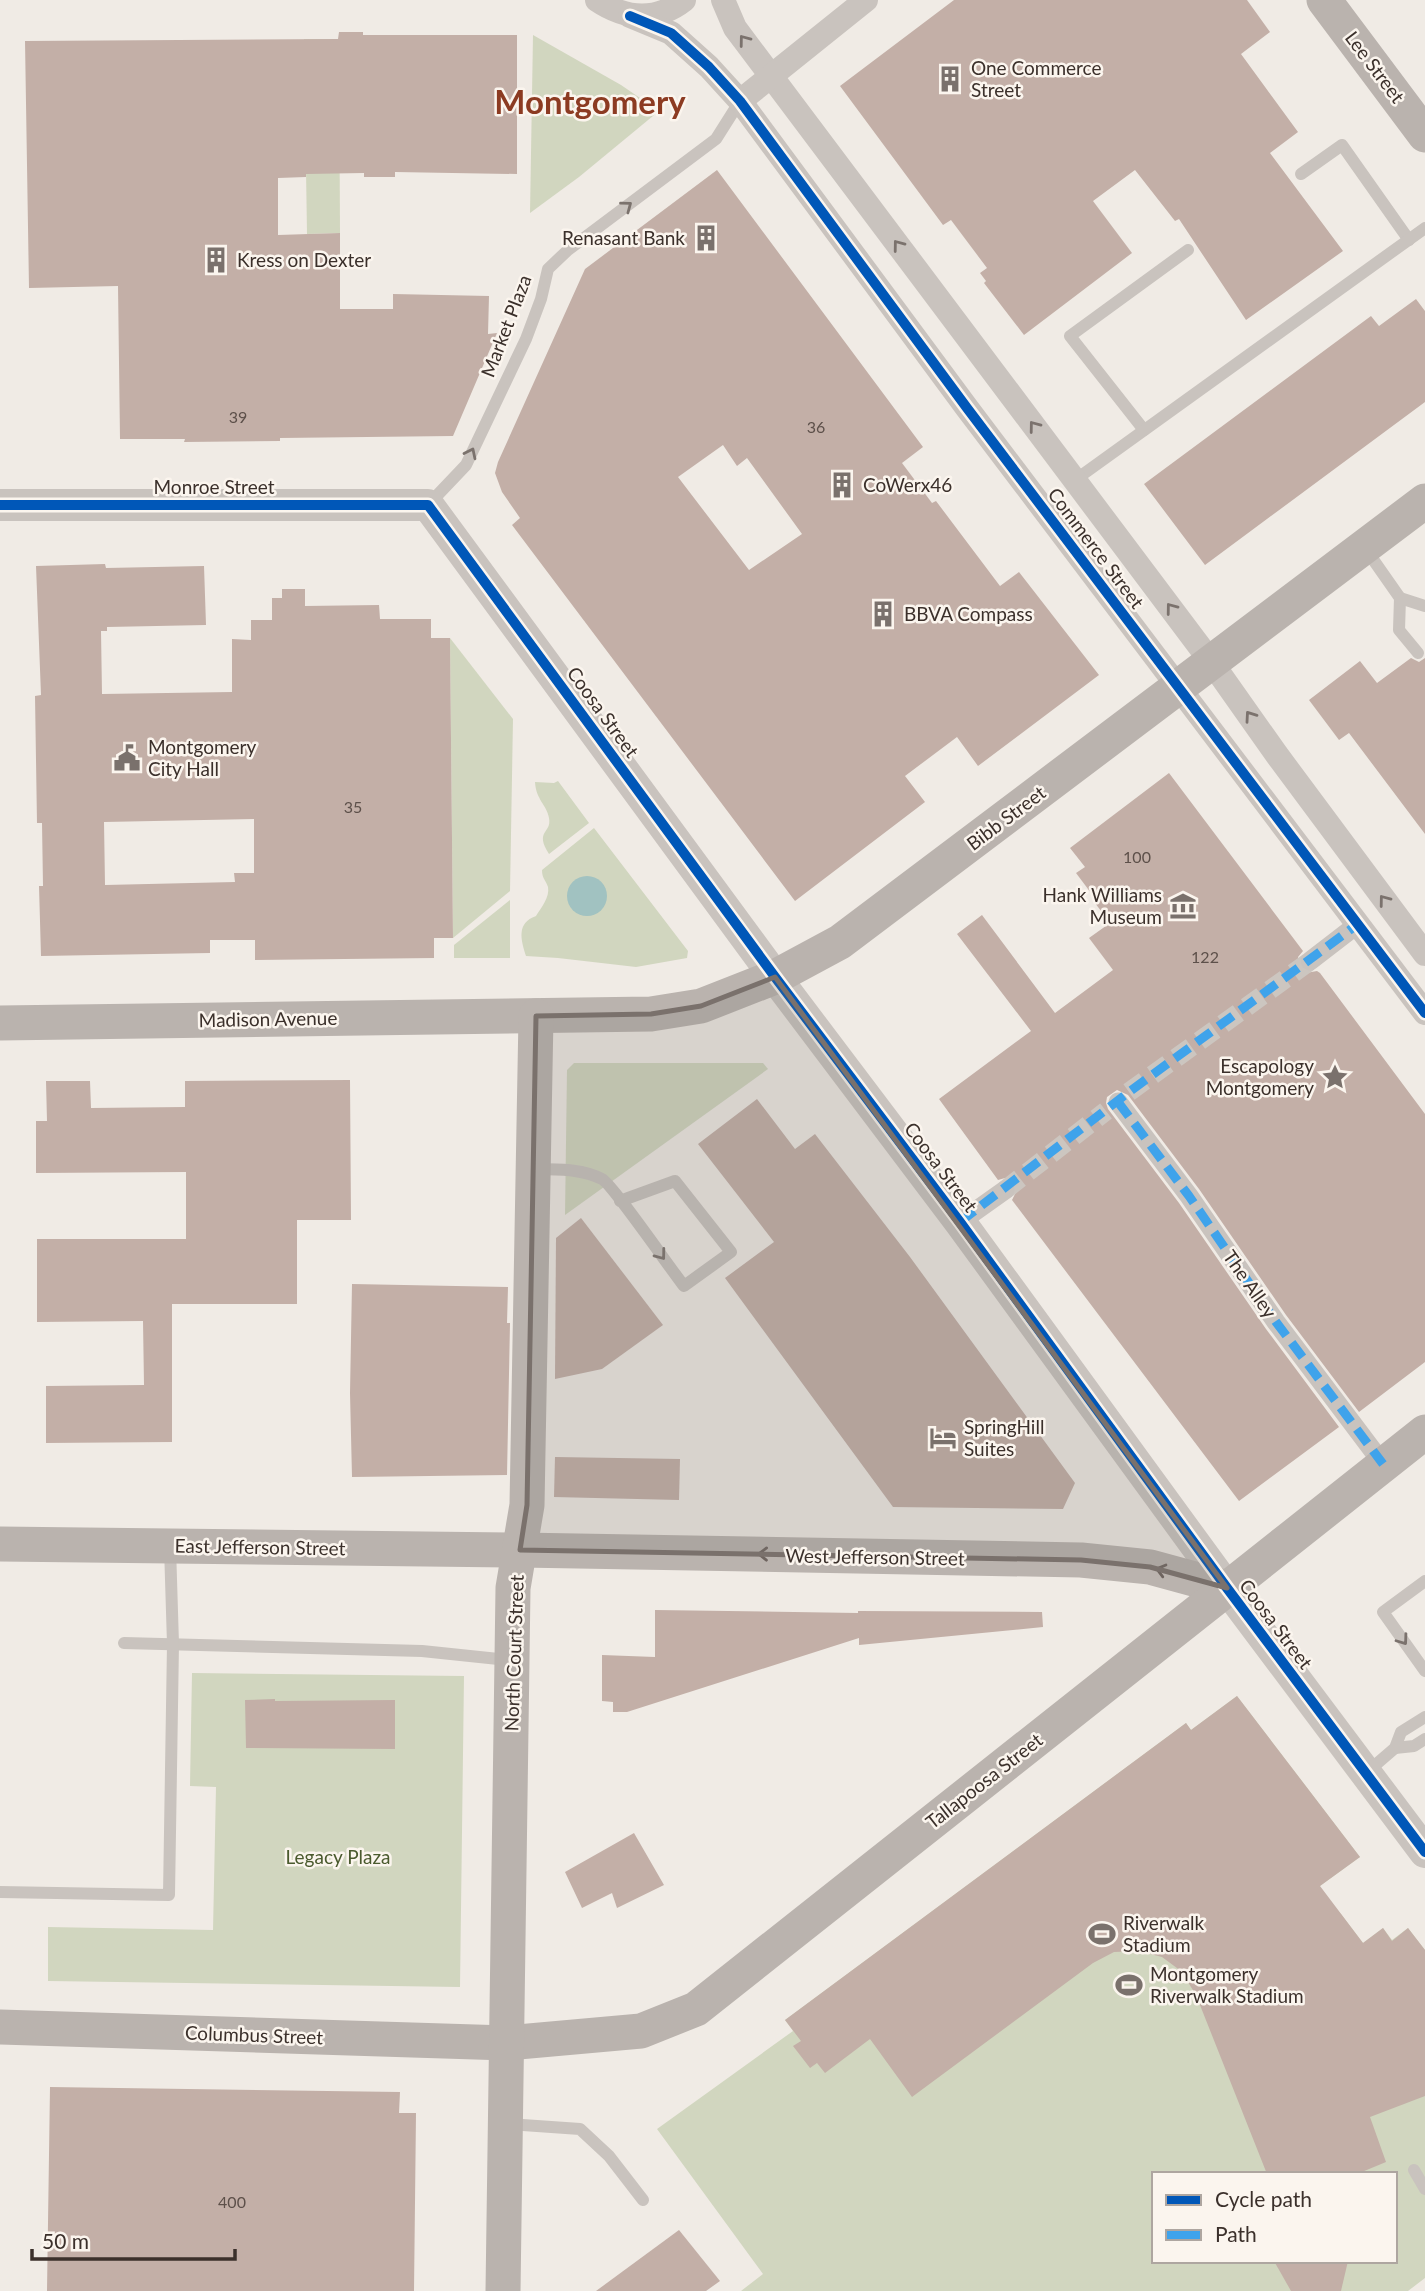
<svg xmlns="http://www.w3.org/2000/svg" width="1425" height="2291" font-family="Lato,sans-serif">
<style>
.green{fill:#d1d6bf;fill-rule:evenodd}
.water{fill:#a1c2c1}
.building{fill:#c3afa7;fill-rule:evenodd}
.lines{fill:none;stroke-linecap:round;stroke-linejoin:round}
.pedestrian-tunnel{stroke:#ccc6c0;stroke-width:19;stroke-dasharray:19 10;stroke-linecap:butt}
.service{stroke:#c9c3be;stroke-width:12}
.pedestrian{stroke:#c9c3be;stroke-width:19}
.minor{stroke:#c9c3be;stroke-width:24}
.tertiary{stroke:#c9c3be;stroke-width:32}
.secondary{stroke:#bab3ae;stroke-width:35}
.quiet{stroke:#3fa3eb;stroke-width:9;stroke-dasharray:18 9;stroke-linecap:butt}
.cycleway-casing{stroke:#fbf5ee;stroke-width:15}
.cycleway{stroke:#0057b8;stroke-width:10}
.oneway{stroke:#7b726d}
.oneway2{stroke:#6e645f}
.marked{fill:#7a716c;fill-opacity:0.2;stroke:#7a716c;stroke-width:5;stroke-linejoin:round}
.labels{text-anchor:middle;stroke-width:5;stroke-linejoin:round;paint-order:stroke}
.number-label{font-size:16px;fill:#5d504a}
.street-label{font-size:19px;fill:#3b302b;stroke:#fbf5ee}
.poi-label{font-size:19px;fill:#3b302b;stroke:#fbf5ee;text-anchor:start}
.park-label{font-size:19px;fill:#4a5a2e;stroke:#fbf5ee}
.town-label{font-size:33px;font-weight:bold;fill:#8c3b22;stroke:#fbf5ee}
</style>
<rect width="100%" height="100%" fill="#f0ebe5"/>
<g class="green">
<polygon points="533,35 621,85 659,111 579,177 530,213"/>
<polygon points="304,39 339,39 340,233 307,234"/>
<polygon points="450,638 513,719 510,891 453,938"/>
<path d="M558,781L589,823L549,854C534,830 552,834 549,818C547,805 536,800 535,782L554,783Z"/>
<path d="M594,828L688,951L687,958L636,967L558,958L526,956C521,940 516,923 536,916C541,908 550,897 548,887C546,880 542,879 542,870Z"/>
<polygon points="510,900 510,958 454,958 454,945"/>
<polygon points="574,1063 763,1063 768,1069 565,1215 567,1070"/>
<polygon points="192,1673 464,1676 460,1987 48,1981 48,1927 213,1930 216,1787 190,1786"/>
<path d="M1237,1696L1360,1857L1313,1891L1341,1914L1363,1943L1383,1928L1392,1940L1408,1928L1425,1950V2278L1408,2291H741L763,2274L657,2129L793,2031L785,2020L1186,1723L1191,1730ZM1154,2174H1395V2261H1154Z"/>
</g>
<circle class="water" cx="587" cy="896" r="20"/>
<g class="building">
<polygon points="954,0 1247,0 1270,32 1241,54 1298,132 1270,153 1343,251 1246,320 1179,219 1175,221 1135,170 1093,201 1132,253 1024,335 984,283 986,281 980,273 987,268 951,220 943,225 840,86"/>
<polygon points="339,32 363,32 363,35 517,35 517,174 395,172 395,177 364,177 364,173 306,174 306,177 278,178 278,235 340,233 340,309 393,309 393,294 489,296 488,334 497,333 453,436 280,438 280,441 184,442 185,439 120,439 118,286 29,288 25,41 338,39"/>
<path d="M717,170L923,447L902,463L932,503L936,501L1000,586L1019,572L1099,675L978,766L957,737L905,776L925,802L795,901L512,525L520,518L502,492L495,473L498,462L585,269ZM723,445L737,466L747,458L802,534L749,570L678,477Z"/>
<polygon points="1416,299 1425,311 1425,402 1205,565 1144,484 1371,316 1379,326"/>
<path d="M105,564L106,568L204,566L206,625L107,627V631H101L102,694L232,692V639L251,640V620H272V598H282V589H305V606L379,605L380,619H431V638H450L453,938H434V958L255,960V940H210V953L41,956L39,886H43L42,823H37L35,696L41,695L36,566ZM254,819V873H234L235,882L105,885L104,822Z"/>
<polygon points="1411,658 1419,662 1425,658 1425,834 1349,733 1339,740 1309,700 1360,661 1377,683"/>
<polygon points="1169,773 1303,951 1298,957 1300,968 1306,973 1317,971 1320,973 1425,1114 1425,1362 1359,1412 1286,1315 1199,1189 1128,1095 1117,1090 1107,1097 1106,1103 1108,1109 1179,1203 1266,1329 1339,1427 1239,1501 1012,1200 1017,1190 1015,1182 1005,1178 998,1180 939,1099 1031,1031 957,934 982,915 1055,1013 1113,970 1089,938 1110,923 1095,903 1097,901 1076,873 1085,867 1070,848"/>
<polygon points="350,1080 351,1220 297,1220 297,1304 172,1304 172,1442 46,1443 46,1386 144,1385 143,1321 37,1322 37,1239 186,1239 186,1172 36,1173 36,1121 47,1121 46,1081 90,1081 91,1108 185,1107 185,1081"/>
<polygon points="757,1099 795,1149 815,1134 910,1257 1075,1483 1063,1509 893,1507 725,1278 774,1242 698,1144"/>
<polygon points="581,1218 663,1325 602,1369 555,1379 556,1238"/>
<polygon points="352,1284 508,1287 507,1323 510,1323 507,1475 352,1477 350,1393"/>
<polygon points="555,1457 680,1459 679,1500 554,1497"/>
<polygon points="655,1610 858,1613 858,1611 1042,1612 1043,1627 859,1645 859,1638 627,1712 613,1712 613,1702 602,1701 602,1655 655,1657"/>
<polygon points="1237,1696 1360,1857 1320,1886 1363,1943 1383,1928 1392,1941 1408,1928 1425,1950 1425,2096 1370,2117 1386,2162 1357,2174 1267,2174 1196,1995 1181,1971 1162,1957 1139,1951 1114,1952 1093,1963 912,2097 870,2039 825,2073 817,2063 810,2068 793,2046 801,2041 785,2020 1186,1723 1191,1730"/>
<polygon points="275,1699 275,1701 395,1700 395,1749 246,1748 245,1700"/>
<polygon points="634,1833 664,1885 617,1908 612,1893 582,1908 565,1872"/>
<polygon points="50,2087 400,2092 399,2113 416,2113 414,2291 47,2291"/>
<polygon points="679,2230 720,2281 706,2291 596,2291"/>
<polygon points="1274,2261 1348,2261 1341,2291 1291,2291"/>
</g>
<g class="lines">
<g class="pedestrian-tunnel">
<polyline points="1129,1092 1310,961"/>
<polyline points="1005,1190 1106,1111"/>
</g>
<g class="service">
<polyline points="1301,174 1342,145 1409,240"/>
<polyline points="1144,430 1070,336 1188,250"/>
<polyline points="1075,480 1425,228"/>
<polyline points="428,505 466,465 526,339 541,299 548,269 568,250 716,139 740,101"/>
<polyline points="1365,548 1400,598 1399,630 1418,653"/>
<polyline points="1400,598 1425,606"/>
<path d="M534,1169C558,1170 580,1168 602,1179C612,1184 672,1271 684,1286L731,1252L675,1181L620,1201"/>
<polyline points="1425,1581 1383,1612 1425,1671"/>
<polyline points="124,1643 422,1651 508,1660"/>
<polyline points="1395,1748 1414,1746 1425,1739"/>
<polyline points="1366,1773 1395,1748 1401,1732 1425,1717"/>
<polyline points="0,1892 169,1895 173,1644 170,1547"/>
<polyline points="508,2124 580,2129 609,2156 643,2200"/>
<polyline points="1414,2170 1425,2189"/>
</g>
<g class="pedestrian">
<polyline points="1310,961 1358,924"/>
<polyline points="1118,1102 1189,1196 1276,1322 1383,1464"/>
<polyline points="960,1222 1005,1190"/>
</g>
<g class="minor">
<path d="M597,0C625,19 656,22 684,0"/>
<polyline points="723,0 735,28 1212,663 1277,755 1425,954"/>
<polyline points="630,16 671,33 709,67 740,101 967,408 1425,1013"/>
<polyline points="740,101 866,0"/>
</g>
<polyline class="tertiary" points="0,505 428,505 775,977 960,1222 1227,1588 1425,1852"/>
<g class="secondary">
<polyline points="1324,0 1425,135"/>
<polyline points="0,1023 651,1014 701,1006 775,977 840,942 1425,501"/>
<polyline points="0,1544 520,1550 1081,1560 1150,1567 1227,1588"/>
<polyline points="0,2027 507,2043 641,2031 696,2009 1425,1432"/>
<polyline points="503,2291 513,1588 527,1505 536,1016"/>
</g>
<g class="quiet">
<polyline points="1118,1102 1189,1196 1276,1322 1383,1464"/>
<polyline points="960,1222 1129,1092 1358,924"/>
</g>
<g class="cycleway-casing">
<g id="cycleway">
<polyline points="630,16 671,33 709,67 740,101 967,408 1425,1013"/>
<polyline points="0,505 428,505 775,977 960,1222 1227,1588 1425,1852"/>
</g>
</g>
<use href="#cycleway" class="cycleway"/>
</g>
<defs><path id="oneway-chevron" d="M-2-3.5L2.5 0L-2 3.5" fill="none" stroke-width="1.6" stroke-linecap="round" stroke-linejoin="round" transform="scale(1.75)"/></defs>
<g class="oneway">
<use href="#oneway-chevron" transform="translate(744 40) rotate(-127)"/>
<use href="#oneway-chevron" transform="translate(627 206) rotate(-37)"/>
<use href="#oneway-chevron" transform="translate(898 245) rotate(-127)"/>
<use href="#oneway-chevron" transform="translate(1034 426) rotate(-127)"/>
<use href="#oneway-chevron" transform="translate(471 453) rotate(-64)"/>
<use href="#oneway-chevron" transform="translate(1171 608) rotate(-127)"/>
<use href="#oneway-chevron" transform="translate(1250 716) rotate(-125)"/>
<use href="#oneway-chevron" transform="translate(1384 900) rotate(-127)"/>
<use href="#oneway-chevron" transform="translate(661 1255) rotate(53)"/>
<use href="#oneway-chevron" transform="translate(1403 1640) rotate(54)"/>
</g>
<g class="oneway2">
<use href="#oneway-chevron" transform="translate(763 1554) rotate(-179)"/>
<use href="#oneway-chevron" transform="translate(1161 1570) rotate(-165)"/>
</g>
<path class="marked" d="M775,977L1227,1588L1150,1567L1081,1560L520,1550L527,1505L536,1016L651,1014L701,1006Z"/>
<defs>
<g id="building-bare" transform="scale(2.1)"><path d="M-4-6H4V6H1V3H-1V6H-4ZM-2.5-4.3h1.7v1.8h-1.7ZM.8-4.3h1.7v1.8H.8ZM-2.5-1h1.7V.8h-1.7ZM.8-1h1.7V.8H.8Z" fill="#7a716c" stroke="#fbf5ee" stroke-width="2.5" paint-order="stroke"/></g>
<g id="civic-bare" transform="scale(2.1)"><path d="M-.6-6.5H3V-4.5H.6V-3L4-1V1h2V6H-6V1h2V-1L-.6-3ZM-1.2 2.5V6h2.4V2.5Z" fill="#7a716c" stroke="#fbf5ee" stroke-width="2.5" paint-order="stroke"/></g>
<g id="museum-bare" transform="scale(2.1)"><path d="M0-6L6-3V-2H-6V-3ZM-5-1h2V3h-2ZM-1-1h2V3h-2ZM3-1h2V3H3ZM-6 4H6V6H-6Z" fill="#7a716c" stroke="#fbf5ee" stroke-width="2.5" paint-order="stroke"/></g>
<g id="sight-bare" transform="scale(2.1)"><path d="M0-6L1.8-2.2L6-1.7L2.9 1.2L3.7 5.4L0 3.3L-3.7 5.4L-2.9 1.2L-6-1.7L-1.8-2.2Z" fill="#7a716c" stroke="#fbf5ee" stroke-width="2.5" paint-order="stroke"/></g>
<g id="hotel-bare" transform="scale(2.1)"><path d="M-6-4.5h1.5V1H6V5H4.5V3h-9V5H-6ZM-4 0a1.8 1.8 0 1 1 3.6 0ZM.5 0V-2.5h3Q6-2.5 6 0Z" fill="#7a716c" stroke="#fbf5ee" stroke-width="2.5" paint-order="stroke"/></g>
<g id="stadium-bare" transform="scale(2.1)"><path d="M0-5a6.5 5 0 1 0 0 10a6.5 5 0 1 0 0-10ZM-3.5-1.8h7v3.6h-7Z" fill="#7a716c" stroke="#fbf5ee" stroke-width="2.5" paint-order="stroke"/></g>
</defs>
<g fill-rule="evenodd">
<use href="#building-bare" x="950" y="79"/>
<use href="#building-bare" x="706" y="238"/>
<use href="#building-bare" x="216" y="260"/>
<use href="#building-bare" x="842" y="485"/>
<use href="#building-bare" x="883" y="614"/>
<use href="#civic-bare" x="127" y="758"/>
<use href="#museum-bare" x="1183" y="906"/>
<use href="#sight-bare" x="1335" y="1077"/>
<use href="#hotel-bare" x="943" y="1438"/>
<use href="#stadium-bare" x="1102" y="1934"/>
<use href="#stadium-bare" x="1129" y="1985"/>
</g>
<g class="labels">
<g class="number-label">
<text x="238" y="423">39</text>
<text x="816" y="433">36</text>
<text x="353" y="813">35</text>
<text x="1137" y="863">100</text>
<text x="1205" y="963">122</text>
<text x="232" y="2208">400</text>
</g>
<g class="street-label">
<text transform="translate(1375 67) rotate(53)" y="7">Lee Street</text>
<text transform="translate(506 326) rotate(-69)" y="7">Market Plaza</text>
<text x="214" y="494">Monroe Street</text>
<text transform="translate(1096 548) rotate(53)" y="7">Commerce Street</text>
<text transform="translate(603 712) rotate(54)" y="7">Coosa Street</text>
<text transform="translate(1006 818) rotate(-37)" y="7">Bibb Street</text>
<text transform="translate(268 1019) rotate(-1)" y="7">Madison Avenue</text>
<text transform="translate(941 1167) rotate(53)" y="7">Coosa Street</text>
<text transform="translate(1250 1284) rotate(55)" y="7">The Alley</text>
<text transform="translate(260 1547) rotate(1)" y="7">East Jefferson Street</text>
<text transform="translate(875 1557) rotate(1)" y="7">West Jefferson Street</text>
<text transform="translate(1276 1624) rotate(53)" y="7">Coosa Street</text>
<text transform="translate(514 1653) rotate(-88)" y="7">North Court Street</text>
<text transform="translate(984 1781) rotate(-38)" y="7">Tallapoosa Street</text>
<text transform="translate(254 2035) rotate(2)" y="7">Columbus Street</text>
</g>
<g class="poi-label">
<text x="971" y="75">One Commerce<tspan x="971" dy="22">Street</tspan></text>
<text x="685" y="245" text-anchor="end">Renasant Bank</text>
<text x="237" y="267">Kress on Dexter</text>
<text x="863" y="492">CoWerx46</text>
<text x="904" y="621">BBVA Compass</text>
<text x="148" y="754">Montgomery<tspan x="148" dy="22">City Hall</tspan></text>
<text x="1162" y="902" text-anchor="end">Hank Williams<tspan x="1162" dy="22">Museum</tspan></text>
<text x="1314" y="1073" text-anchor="end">Escapology<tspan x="1314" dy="22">Montgomery</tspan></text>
<text x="964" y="1434">SpringHill<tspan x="964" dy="22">Suites</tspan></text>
<text x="1123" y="1930">Riverwalk<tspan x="1123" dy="22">Stadium</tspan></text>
<text x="1150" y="1981">Montgomery<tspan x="1150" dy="22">Riverwalk Stadium</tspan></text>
</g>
<g class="park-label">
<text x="338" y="1864">Legacy Plaza</text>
</g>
<g class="town-label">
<text x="590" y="114">Montgomery</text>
</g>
</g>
<rect x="1152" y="2172" width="245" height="91" fill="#fbf5ee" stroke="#aea6a0" stroke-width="2"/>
<rect x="1166" y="2195" width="35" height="10" fill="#0057b8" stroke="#aea6a0" stroke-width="2"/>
<text x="1215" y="2207" font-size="21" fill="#3b302b">Cycle path</text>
<rect x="1166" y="2230" width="35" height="10" fill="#3fa3eb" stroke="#aea6a0" stroke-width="2"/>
<text x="1215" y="2242" font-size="21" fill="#3b302b">Path</text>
<path d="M32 2249v10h203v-10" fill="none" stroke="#3b302b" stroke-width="3.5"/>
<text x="42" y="2249" font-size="21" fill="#3b302b" stroke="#fbf5ee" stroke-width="5" paint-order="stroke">50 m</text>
</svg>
